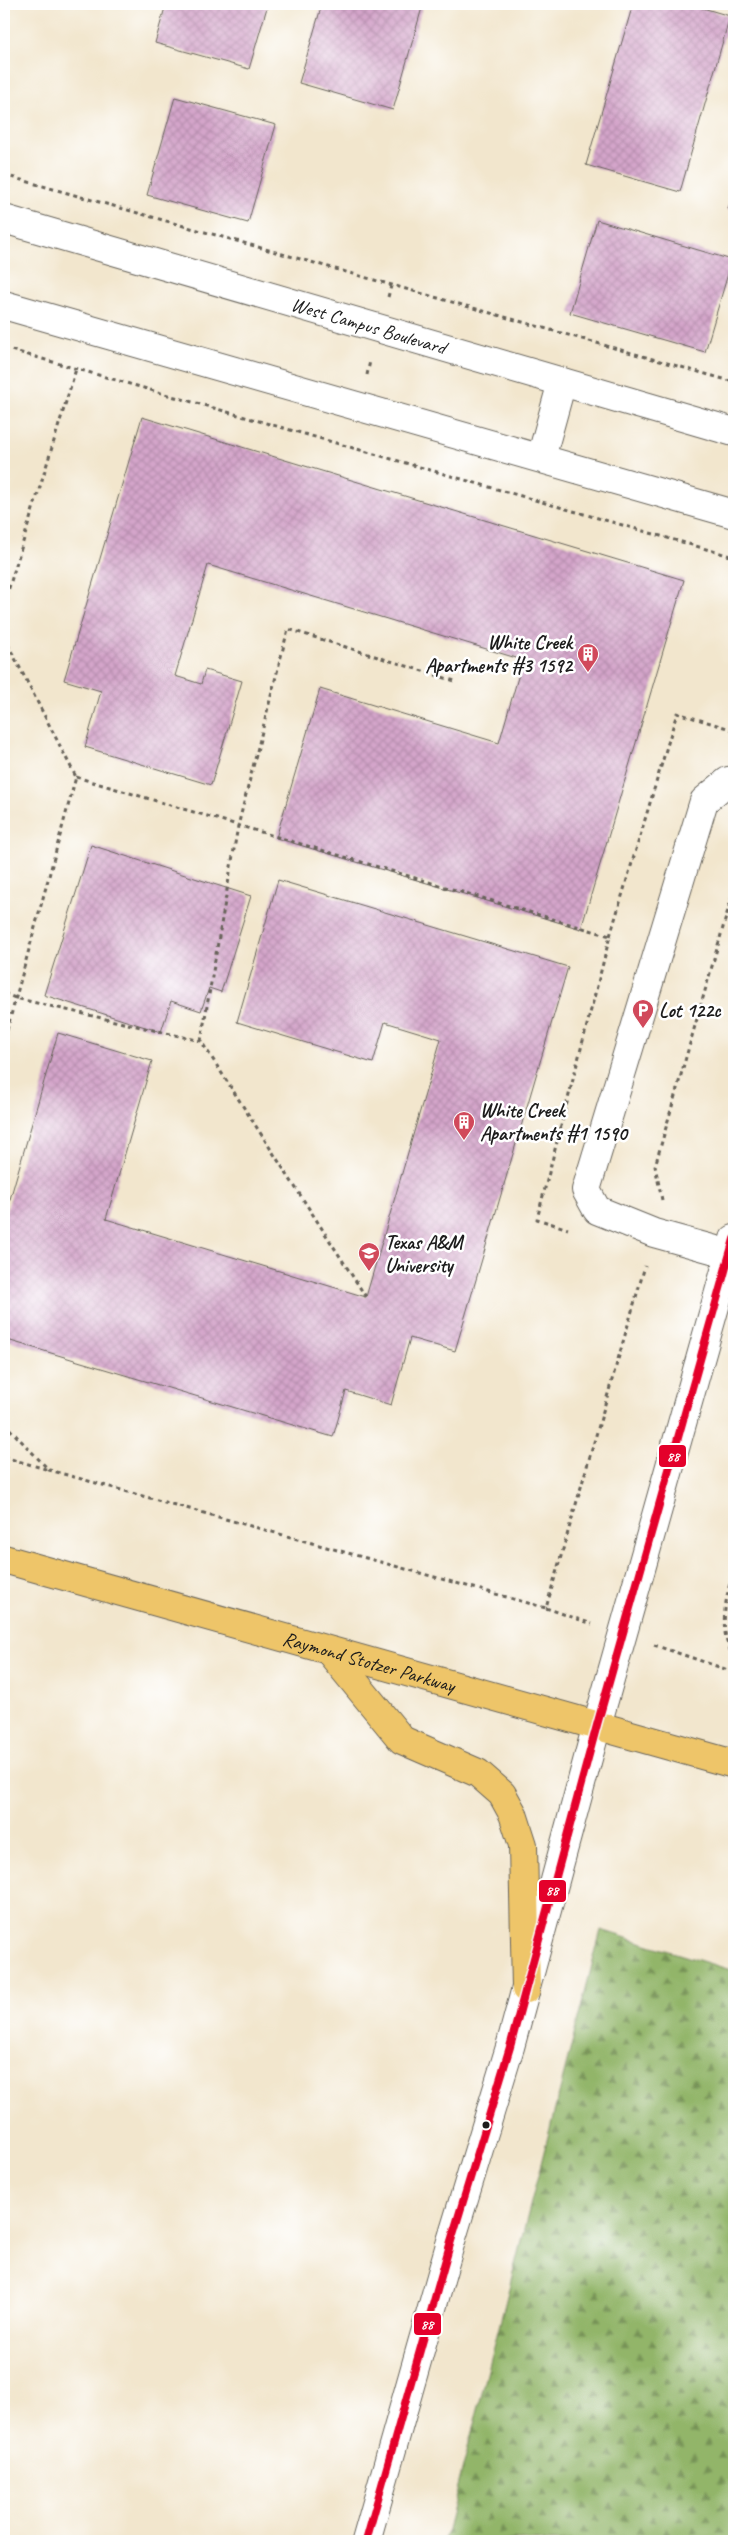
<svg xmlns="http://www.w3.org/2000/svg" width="738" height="2545" font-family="Caveat,sans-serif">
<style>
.forest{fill:url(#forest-firs);stroke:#576842}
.building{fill:url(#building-cross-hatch)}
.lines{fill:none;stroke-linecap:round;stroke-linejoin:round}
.minor-casing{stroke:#67635a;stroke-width:30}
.major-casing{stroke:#67635a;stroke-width:30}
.path{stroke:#67635a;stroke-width:3;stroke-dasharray:4 4;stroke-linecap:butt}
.minor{stroke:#fff;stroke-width:28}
.major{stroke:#eec569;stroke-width:28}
.bus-1-casing{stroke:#fff;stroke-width:11}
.bus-1{stroke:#e4002b;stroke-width:8}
.bus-dot{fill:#1c1c1c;stroke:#fff;stroke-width:2}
.labels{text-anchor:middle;stroke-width:5;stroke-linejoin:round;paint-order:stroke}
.street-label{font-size:20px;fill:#1c1c1c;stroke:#fff}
.poi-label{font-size:20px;font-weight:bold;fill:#1c1c1c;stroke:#fff;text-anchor:start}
.line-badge{stroke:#fff;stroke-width:2}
.badge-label{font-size:14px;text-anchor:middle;font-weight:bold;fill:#fff}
</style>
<defs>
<pattern id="forest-firs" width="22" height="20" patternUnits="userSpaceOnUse" patternTransform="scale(1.25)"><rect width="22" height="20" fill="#92b569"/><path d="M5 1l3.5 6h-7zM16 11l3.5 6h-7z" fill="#769256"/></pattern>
<pattern id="building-cross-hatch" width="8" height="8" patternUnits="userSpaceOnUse" patternTransform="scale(1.25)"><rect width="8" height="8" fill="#d4a5ca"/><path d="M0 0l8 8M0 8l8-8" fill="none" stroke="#b58dad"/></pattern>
</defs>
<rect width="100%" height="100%" fill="#fff"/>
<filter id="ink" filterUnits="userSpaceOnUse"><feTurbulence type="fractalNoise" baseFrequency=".02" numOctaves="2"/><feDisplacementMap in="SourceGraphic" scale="10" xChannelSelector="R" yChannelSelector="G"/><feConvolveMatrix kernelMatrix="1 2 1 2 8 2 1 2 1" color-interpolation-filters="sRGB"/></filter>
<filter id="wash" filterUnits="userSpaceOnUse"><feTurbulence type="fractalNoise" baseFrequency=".0096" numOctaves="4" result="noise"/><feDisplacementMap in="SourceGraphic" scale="20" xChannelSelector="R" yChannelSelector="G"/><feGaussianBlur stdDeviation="1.12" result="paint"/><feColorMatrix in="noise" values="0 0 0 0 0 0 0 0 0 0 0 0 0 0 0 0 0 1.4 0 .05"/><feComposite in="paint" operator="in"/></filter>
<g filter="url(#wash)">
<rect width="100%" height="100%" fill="#f2e6cd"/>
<polygon class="forest" points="601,1930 734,1971 734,2541 444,2541"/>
<g id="blocks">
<g class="building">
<polygon points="166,4 268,4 249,69 155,43"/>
<polygon points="322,4 423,4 393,110 299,83"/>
<polygon points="633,4 689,4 730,16 680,192 586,165"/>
<polygon points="175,97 276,125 248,223 147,195"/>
<polygon points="734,190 734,211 728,209"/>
<polygon points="597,220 732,260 705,352 570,313"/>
<polygon points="142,417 684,580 581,929 276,838 320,689 499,743 523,660 208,565 175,676 201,684 205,670 242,681 211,785 85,747 101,691 64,680"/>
<polygon points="91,845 251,896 221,992 209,988 201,1011 171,1001 161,1032 44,995"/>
<polygon points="278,880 568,967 455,1351 410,1338 391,1405 346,1391 333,1437 4,1339 4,1220 58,1033 152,1061 106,1219 366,1297 441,1039 385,1022 373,1063 237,1022"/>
</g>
</g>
</g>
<g filter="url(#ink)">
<use href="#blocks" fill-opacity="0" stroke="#67635a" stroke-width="1"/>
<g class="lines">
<g class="minor-casing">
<g id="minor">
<path id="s1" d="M4,219L734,432"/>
<polyline points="4,305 734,514"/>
<polyline points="541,458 562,382"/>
<polyline points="730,1254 654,1233 597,1210 586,1190 704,801 728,781 734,780"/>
<polyline points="366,2541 451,2241 510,2047 597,1725 734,1239"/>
</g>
</g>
<g class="major-casing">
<g id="major">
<path id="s2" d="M4,1559L734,1764"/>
<polyline points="329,1651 402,1740 478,1773 502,1794 513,1814 523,1845 526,1989"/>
</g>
</g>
<g class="path">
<polyline points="4,175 734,382"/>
<polyline points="388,297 391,286"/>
<polyline points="4,348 734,557"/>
<polyline points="367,375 370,361"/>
<polyline points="4,604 76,369"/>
<polyline points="4,637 76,777 4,1041"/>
<polyline points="76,777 610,936 537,1219 568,1229"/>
<polyline points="610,936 677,713 734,730"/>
<polyline points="4,993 15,998 201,1041"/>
<polyline points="662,1200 655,1166 734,889"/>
<polyline points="366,1297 201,1041 238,826 288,629 458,682"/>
<polyline points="4,1423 49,1470 546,1608 645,1266"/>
<polyline points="4,1457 49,1470"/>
<path d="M734,1569C726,1596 717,1632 734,1657"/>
<polyline points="546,1608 592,1624"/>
<polyline points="654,1645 734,1672"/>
</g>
<use href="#minor" class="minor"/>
<use href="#major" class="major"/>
<g class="bus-1-casing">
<polyline id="bus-1" points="366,2541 451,2241 510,2047 597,1725 734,1239"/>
</g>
<use href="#bus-1" class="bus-1"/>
</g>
</g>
<defs>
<g id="building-pin" transform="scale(1.125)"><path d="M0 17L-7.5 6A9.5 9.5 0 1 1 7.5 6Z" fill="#d1495b" stroke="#fff"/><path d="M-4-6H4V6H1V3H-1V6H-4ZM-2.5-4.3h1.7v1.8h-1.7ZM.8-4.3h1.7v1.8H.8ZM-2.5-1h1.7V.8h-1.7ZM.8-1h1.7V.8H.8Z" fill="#fff"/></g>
<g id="parking-pin" transform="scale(1.125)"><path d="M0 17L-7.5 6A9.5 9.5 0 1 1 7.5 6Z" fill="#d1495b" stroke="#fff"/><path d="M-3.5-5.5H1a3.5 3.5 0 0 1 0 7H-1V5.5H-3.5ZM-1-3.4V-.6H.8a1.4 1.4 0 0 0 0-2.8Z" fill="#fff"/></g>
<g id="university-pin" transform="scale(1.125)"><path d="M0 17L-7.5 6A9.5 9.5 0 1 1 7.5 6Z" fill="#d1495b" stroke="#fff"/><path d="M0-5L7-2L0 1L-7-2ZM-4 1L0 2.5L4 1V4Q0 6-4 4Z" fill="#fff"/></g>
</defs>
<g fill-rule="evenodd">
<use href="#building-pin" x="588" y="654"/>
<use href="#parking-pin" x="643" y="1010"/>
<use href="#building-pin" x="464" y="1122"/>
<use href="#university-pin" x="369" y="1253"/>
</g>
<circle class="bus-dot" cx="486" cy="2125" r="4.5"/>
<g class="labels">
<g class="street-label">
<text dy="7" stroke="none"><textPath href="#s1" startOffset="380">West Campus Boulevard</textPath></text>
<text dy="7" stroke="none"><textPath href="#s2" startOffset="379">Raymond Stotzer Parkway</textPath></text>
</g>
<g class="poi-label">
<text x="572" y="649" text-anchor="end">White Creek<tspan x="572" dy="23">Apartments #3 1592</tspan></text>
<text x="659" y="1017">Lot 122c</text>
<text x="480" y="1117">White Creek<tspan x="480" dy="23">Apartments #1 1590</tspan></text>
<text x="385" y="1249">Texas A&amp;M<tspan x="385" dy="23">University</tspan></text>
</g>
</g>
<g class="line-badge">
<rect x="658" y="1444" width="29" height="24" rx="5" fill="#e4002b"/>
<rect x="538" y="1879" width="29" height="24" rx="5" fill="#e4002b"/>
<rect x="413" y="2312" width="29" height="24" rx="5" fill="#e4002b"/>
</g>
<g class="badge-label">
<text x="673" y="1461">88</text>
<text x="552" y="1895">88</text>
<text x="427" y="2329">88</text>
</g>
<rect width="738" height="2545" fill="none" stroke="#fff" stroke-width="20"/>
</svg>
